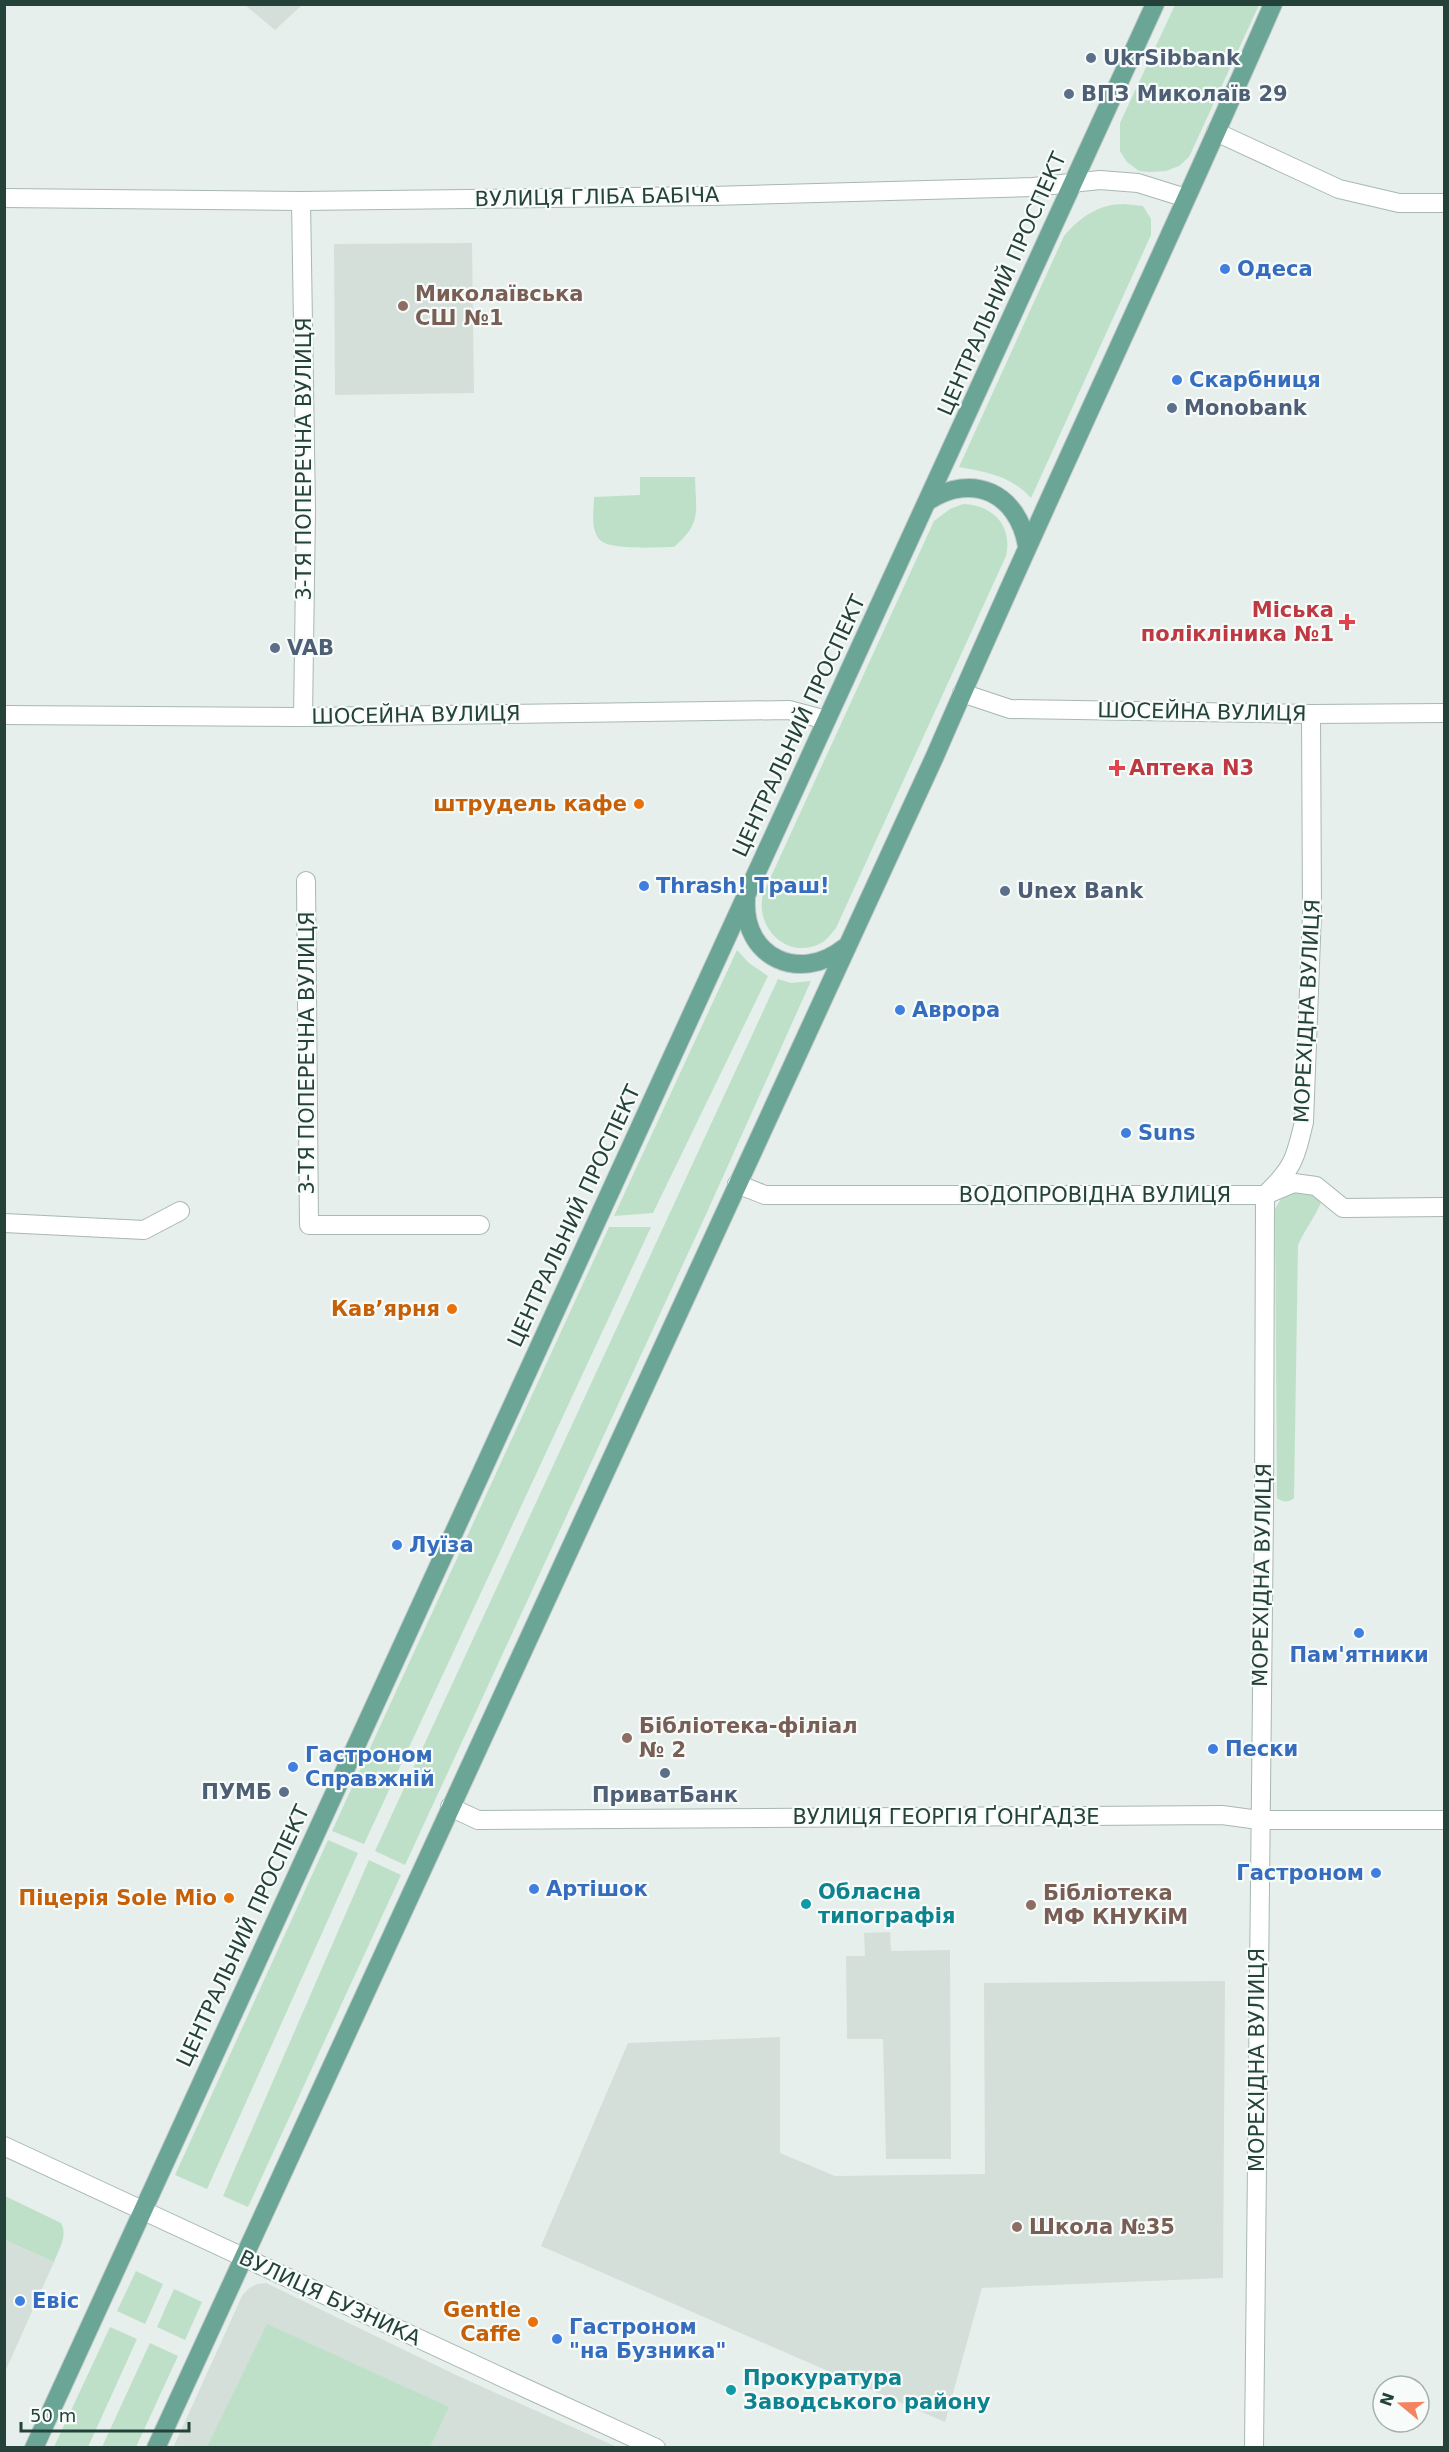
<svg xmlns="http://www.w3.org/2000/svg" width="1449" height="2452" font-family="'DejaVu Sans',sans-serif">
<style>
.built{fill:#d4dfda}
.green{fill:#bfe0c8}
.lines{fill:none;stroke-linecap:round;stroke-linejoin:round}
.minor-casing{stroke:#a8b8b2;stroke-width:20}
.major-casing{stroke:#c2cac8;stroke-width:20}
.minor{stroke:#fff;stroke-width:18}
.major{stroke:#6aa596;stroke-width:18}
.service-dot{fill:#5c6f8a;stroke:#f7fbf9;stroke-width:2}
.shop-dot{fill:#3f7fe0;stroke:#f7fbf9;stroke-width:2}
.education-dot{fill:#8d6e63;stroke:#f7fbf9;stroke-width:2}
.health-dot{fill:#e0444e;stroke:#f7fbf9;stroke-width:2}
.food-dot{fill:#e8710a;stroke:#f7fbf9;stroke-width:2}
.culture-dot{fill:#0f9aa8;stroke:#f7fbf9;stroke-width:2}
.labels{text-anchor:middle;stroke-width:4.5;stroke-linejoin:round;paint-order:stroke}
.service-label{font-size:21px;font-weight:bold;fill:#4e5e75;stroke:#f7fbf9;text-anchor:start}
.street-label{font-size:21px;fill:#24423a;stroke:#f7fbf9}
.shop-label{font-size:21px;font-weight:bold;fill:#366cbe;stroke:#f7fbf9;text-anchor:start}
.education-label{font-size:21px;font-weight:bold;fill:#785e54;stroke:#f7fbf9;text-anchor:start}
.health-label{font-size:21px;font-weight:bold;fill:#be3a42;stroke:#f7fbf9;text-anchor:end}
.food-label{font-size:21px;font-weight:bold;fill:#c56008;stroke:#f7fbf9;text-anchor:end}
.culture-label{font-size:21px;font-weight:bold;fill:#0d838f;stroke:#f7fbf9;text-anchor:start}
</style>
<rect width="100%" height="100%" fill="#e6efeb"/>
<g class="built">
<polygon points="245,5 302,5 275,30"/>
<polygon points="472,243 474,393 335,395 334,244"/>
<polygon points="890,1932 891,1951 950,1950 951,2159 886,2159 883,2039 847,2039 846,1956 865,1956 864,1933"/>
<polygon points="1225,1981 1223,2278 982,2288 945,2422 541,2246 628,2043 780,2037 780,2153 835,2176 985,2174 984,1983"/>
<polygon points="5,2240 54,2262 5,2372"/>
<polygon points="266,2283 456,2375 617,2447 173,2448 242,2296 248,2289 257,2284"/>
</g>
<g class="green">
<polygon points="1175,5 1259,5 1189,157 1179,166 1166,171 1150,172 1139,171 1127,162 1120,151 1120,123"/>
<path d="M1124,204L1143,206L1151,219V235L1031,498C1011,476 987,472 959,467L1064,236C1080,217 1099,204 1124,204Z"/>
<path d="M640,477H695C696,512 702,523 674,547C657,547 609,551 599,539C590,528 594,509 594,497L640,495Z"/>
<path d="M963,504C993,505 1013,526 1006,556L836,928C832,932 828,939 823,942C790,962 754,929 763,894L934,521L950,509Z"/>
<polygon points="737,950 749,963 768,976 653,1213 614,1216"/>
<polygon points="778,979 791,983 811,981 703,1221 405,1865 375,1851"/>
<path d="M1315,1191L1322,1200C1316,1216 1305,1229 1298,1245L1294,1498C1288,1503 1283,1502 1277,1498L1275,1209L1285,1192Z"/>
<polygon points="609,1227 651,1227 364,1844 332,1831"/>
<polygon points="328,1840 358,1853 207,2189 175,2175"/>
<polygon points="369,1860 401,1875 248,2207 223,2196"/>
<path d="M5,2196L61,2223C68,2236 59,2249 54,2262L5,2240Z"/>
<polygon points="136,2271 163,2284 145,2324 117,2311"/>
<polygon points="174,2289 202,2302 185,2340 157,2327"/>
<polygon points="267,2324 449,2407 430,2447 207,2447"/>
<polygon points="110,2327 137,2339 88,2447 54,2447"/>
<polygon points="150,2343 178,2356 136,2447 102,2447"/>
</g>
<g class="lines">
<g class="minor-casing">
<g id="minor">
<polyline points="1216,132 1339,189 1399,203 1444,203"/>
<polyline points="4,198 301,201 711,196 1033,187 1100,180 1138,183 1186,198"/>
<polyline points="301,201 306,509 303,717"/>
<polyline points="962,693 1010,709 1311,714 1444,713"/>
<polyline points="4,715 303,717 789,710 826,720"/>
<polyline points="306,881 309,1225 480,1225"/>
<polyline points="737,1184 765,1195 1265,1195 1294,1183 1316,1186 1343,1208 1444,1207"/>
<polyline points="4,1223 144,1230 180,1211"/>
<polyline points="450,1807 478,1820 1222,1815 1259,1820 1444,1820"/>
<path d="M4,2146C222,2246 438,2349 656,2448"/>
<path d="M1254,2448L1264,1509L1265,1195C1293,1168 1295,1160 1304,1122L1312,912L1311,714"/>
</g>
</g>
<g class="major-casing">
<g id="major">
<path d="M928,501C973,472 1018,493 1027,546"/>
<path d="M746,900C743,958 800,983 844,948"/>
<polyline points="34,2448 1155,4"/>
<path d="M156,2448L935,756C1044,504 1163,256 1273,4"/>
</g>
</g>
<use href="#minor" class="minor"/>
<use href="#major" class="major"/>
</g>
<g class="service-dot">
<circle cx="1091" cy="58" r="6"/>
<circle cx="1069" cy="94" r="6"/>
<circle cx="1172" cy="408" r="6"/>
<circle cx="275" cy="648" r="6"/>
<circle cx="1005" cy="891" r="6"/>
<circle cx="665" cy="1773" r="6"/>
<circle cx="284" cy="1792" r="6"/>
</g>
<g class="shop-dot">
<circle cx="1225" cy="269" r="6"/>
<circle cx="1177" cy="380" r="6"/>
<circle cx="644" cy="886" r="6"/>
<circle cx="900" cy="1010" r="6"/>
<circle cx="1126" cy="1133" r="6"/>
<circle cx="397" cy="1545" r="6"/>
<circle cx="1359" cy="1633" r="6"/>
<circle cx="1213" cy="1749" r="6"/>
<circle cx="293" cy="1767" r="6"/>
<circle cx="1376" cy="1873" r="6"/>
<circle cx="534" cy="1889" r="6"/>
<circle cx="20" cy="2301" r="6"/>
<circle cx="557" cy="2339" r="6"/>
</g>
<g class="education-dot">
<circle cx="403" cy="306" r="6"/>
<circle cx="627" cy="1738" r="6"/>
<circle cx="1031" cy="1905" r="6"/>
<circle cx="1017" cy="2227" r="6"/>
</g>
<g class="health-dot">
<path d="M1344 613h6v6h6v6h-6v6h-6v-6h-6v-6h6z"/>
<path d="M1114 759h6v6h6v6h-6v6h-6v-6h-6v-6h6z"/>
</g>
<g class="food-dot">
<circle cx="639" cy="804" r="6"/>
<circle cx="452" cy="1309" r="6"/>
<circle cx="229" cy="1898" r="6"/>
<circle cx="533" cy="2322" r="6"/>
</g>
<g class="culture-dot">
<circle cx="806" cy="1904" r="6"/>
<circle cx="731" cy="2390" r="6"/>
</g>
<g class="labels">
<g class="service-label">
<text x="1103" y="65">UkrSibbank</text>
<text x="1081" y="101">ВПЗ Миколаїв 29</text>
<text x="1184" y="415">Monobank</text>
<text x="287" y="655">VAB</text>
<text x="1017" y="898">Unex Bank</text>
<text x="272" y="1799" text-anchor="end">ПУМБ</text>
<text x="665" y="1802" text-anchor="middle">ПриватБанк</text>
</g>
<g class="street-label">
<text transform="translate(597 197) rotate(-1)" y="7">ВУЛИЦЯ ГЛІБА БАБІЧА</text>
<text transform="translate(1002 284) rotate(-66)" y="7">ЦЕНТРАЛЬНИЙ ПРОСПЕКТ</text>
<text transform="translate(304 459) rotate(-90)" y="7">3-ТЯ ПОПЕРЕЧНА ВУЛИЦЯ</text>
<text transform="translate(1202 712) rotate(1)" y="7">ШОСЕЙНА ВУЛИЦЯ</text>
<text transform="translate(416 715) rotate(-1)" y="7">ШОСЕЙНА ВУЛИЦЯ</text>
<text transform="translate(799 726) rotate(-65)" y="7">ЦЕНТРАЛЬНИЙ ПРОСПЕКТ</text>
<text transform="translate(1307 1011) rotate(-87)" y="7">МОРЕХІДНА ВУЛИЦЯ</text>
<text transform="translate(307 1053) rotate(-90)" y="7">3-ТЯ ПОПЕРЕЧНА ВУЛИЦЯ</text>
<text x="1095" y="1202">ВОДОПРОВІДНА ВУЛИЦЯ</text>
<text transform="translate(574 1216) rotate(-65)" y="7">ЦЕНТРАЛЬНИЙ ПРОСПЕКТ</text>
<text transform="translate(1262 1575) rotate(-89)" y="7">МОРЕХІДНА ВУЛИЦЯ</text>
<text x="946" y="1824">ВУЛИЦЯ ГЕОРГІЯ ҐОНҐАДЗЕ</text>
<text transform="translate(243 1936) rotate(-65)" y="7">ЦЕНТРАЛЬНИЙ ПРОСПЕКТ</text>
<text transform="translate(1257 2060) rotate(-90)" y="7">МОРЕХІДНА ВУЛИЦЯ</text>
<text transform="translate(330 2298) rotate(25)" y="7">ВУЛИЦЯ БУЗНИКА</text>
</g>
<g class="shop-label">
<text x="1237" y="276">Одеса</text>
<text x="1189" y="387">Скарбниця</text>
<text x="656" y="893">Thrash! Траш!</text>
<text x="912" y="1017">Аврора</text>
<text x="1138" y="1140">Suns</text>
<text x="409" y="1552">Луїза</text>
<text x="1359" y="1662" text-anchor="middle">Пам'ятники</text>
<text x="1225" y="1756">Пески</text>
<text x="305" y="1762">Гастроном<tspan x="305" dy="24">Справжній</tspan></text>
<text x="1364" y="1880" text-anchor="end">Гастроном</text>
<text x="546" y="1896">Артішок</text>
<text x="32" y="2308">Евіс</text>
<text x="569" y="2334">Гастроном<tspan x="569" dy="24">"на Бузника"</tspan></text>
</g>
<g class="education-label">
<text x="415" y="301">Миколаївська<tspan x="415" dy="24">СШ №1</tspan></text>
<text x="639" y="1733">Бібліотека-філіал<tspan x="639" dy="24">№ 2</tspan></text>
<text x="1043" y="1900">Бібліотека<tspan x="1043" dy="24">МФ КНУКіМ</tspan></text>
<text x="1029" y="2234">Школа №35</text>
</g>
<g class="health-label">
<text x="1334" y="617">Міська<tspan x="1334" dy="24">полікліника №1</tspan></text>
<text x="1129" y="775" text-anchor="start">Аптека N3</text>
</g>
<g class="food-label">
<text x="627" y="811">штрудель кафе</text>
<text x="440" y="1316">Кав’ярня</text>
<text x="217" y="1905">Піцерія Sole Mio</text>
<text x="521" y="2317">Gentle<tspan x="521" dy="24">Caffe</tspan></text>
</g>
<g class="culture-label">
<text x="818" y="1899">Обласна<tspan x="818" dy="24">типографія</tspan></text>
<text x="743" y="2385">Прокуратура<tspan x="743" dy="24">Заводського району</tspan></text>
</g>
</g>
<rect width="1449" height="2452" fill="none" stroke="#24423a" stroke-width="12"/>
<g transform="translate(1401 2404) rotate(289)"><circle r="28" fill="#f7fbf9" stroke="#a3b1ad" stroke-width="1.5"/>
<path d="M0-4.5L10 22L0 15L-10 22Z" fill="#f4845f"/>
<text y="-9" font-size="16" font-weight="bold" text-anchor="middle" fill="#24423a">N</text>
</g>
<path d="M21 2422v9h168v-9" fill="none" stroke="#24423a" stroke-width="3"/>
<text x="30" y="2422" font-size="18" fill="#24423a" stroke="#f7fbf9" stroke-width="4.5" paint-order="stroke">50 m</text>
</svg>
